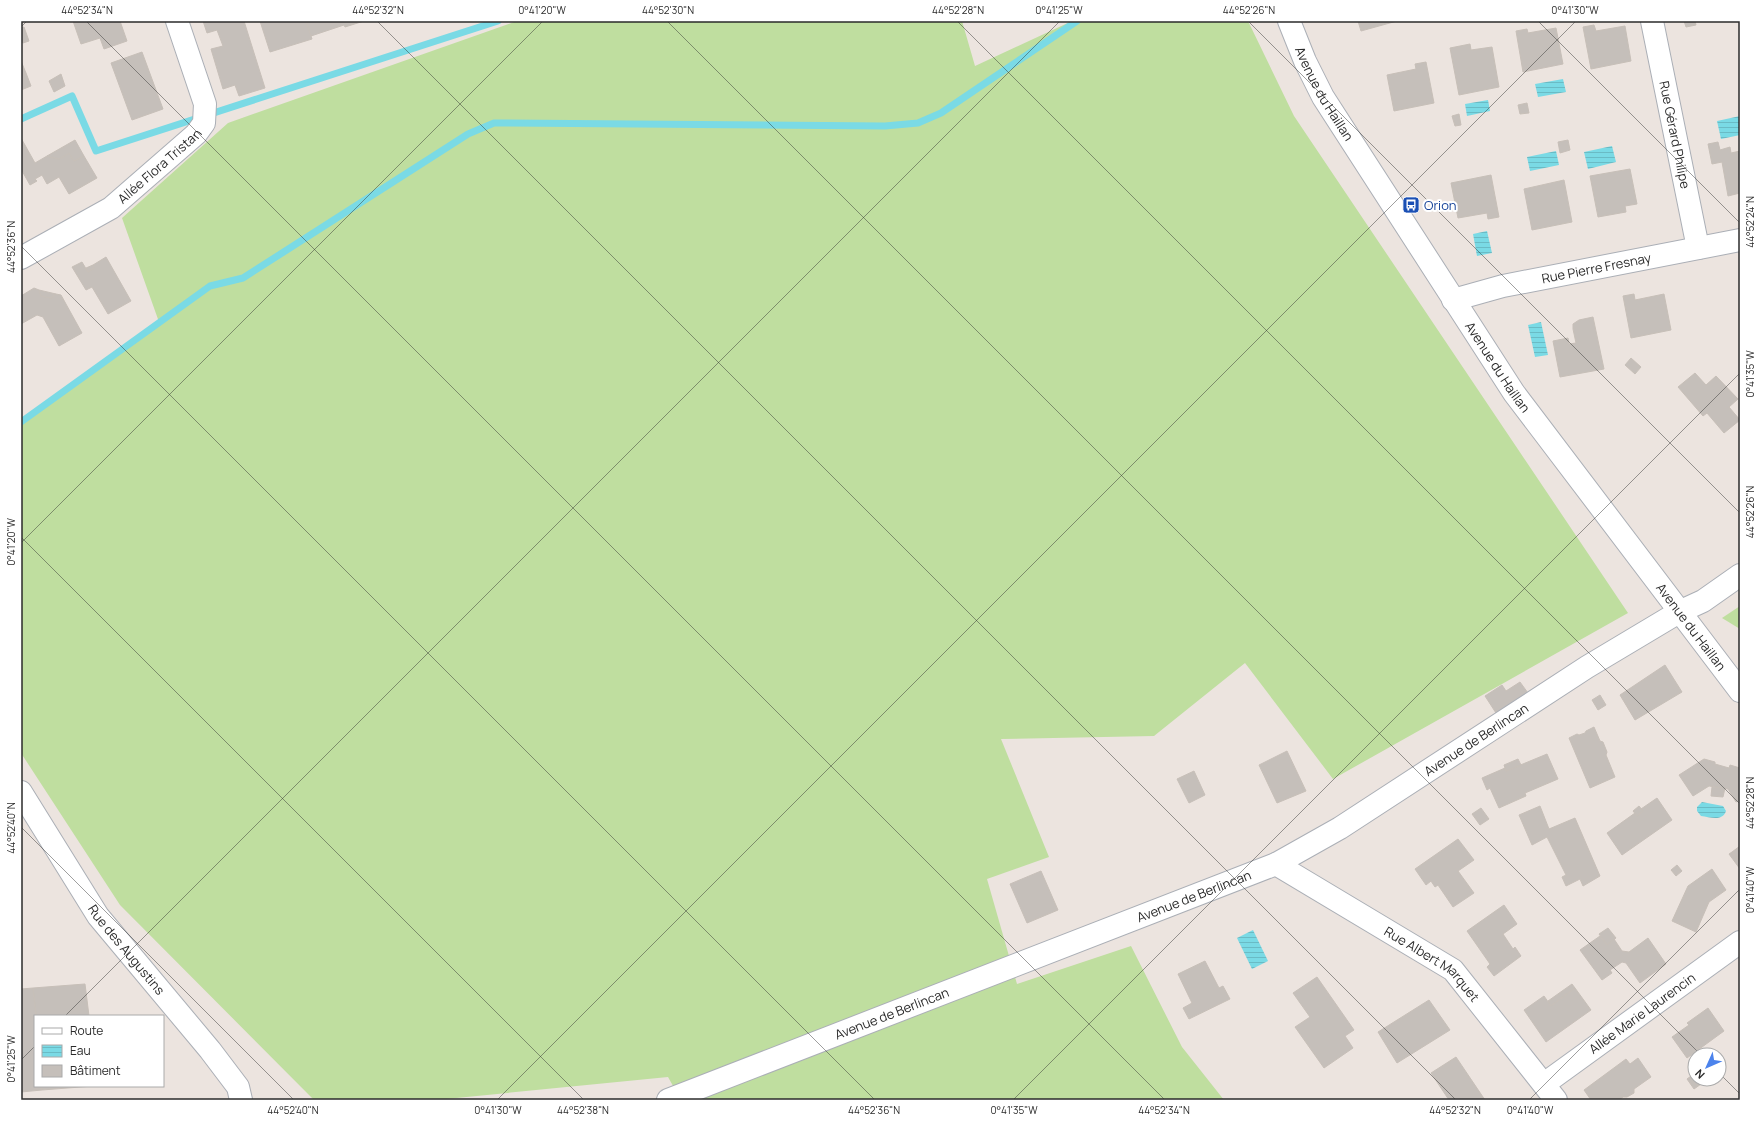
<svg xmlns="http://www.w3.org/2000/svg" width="1761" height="1121" font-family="Manrope,sans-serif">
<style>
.grass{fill:#bfde9f}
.water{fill:url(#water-rules)}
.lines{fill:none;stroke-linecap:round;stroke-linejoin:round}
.stream{stroke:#7adae5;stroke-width:7}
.building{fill:#c5bfba;stroke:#c7bfb8}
.minor-casing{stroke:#abafb6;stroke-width:24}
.tertiary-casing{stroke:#abafb6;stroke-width:24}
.minor{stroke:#fff;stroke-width:22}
.tertiary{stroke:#fff;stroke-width:22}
.ticks{fill:none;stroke:#2b2b2b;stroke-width:1;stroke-opacity:0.45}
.labels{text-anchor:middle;stroke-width:4;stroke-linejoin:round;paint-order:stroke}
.street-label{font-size:13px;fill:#2b2b2b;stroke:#fff}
.transit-label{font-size:13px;fill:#164399;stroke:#fff;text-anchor:start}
.neatline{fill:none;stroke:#2b2b2b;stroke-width:1.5}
.ticks-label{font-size:10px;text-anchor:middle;fill:#2b2b2b}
</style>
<defs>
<pattern id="water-rules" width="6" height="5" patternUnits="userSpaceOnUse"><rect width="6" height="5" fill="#7adae5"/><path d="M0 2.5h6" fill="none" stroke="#6abbc5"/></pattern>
</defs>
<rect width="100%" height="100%" fill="#ece4df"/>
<g class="grass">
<polygon points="517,21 962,21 975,66 1072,21 1248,21 1294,116 1628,613 1333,779 1245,663 1154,736 1001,739 1049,857 987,879 1017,984 1131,946 1182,1047 1224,1100 681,1100 668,1077 436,1100 314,1100 120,905 21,753 21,425 159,322 122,218 228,123"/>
<polygon points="1740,606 1740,629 1722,618"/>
</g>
<g class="water">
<polygon points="1563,79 1566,92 1538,97 1535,84"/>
<polygon points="1488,100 1490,111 1467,116 1465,104"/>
<polygon points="1740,116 1740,135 1721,139 1717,121"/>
<polygon points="1612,146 1616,162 1588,169 1584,152"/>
<polygon points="1556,151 1559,165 1530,171 1527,157"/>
<polygon points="1487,231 1492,253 1477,256 1473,234"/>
<polygon points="1541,322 1548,355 1535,357 1528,325"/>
<path d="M1702,802L1723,806L1726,811C1722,822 1710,817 1701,816L1697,811V807Z"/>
<polygon points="1253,930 1268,961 1252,969 1237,938"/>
</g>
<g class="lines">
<g class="stream">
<polyline points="21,119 72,96 96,151 498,21"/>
<polyline points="21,422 210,286 243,278 468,134 494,123 885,126 918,123 941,113 1077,21"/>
</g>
</g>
<g class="building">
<polygon points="73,21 120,21 127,41 104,49 100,38 81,44"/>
<polygon points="203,21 244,21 265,88 239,96 235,85 223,89 211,49 223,46 217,30 207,33"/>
<polygon points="260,21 306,21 312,39 270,52"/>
<polygon points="306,21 364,21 345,27 344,25 311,36"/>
<polygon points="1358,21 1397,21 1361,31"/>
<polygon points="1684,21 1695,21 1696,25 1686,27"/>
<polygon points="1594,25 1596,31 1625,26 1631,61 1591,69 1583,27"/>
<polygon points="24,27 29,41 23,43 21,39 21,28"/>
<polygon points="1556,28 1563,64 1523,72 1516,31 1527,29 1528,33"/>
<polygon points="1470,44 1471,50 1492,47 1499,87 1459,95 1450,48"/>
<polygon points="142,52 163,109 132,120 111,63"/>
<polygon points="21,61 26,73 21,75"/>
<polygon points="1426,62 1434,103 1394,111 1387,75 1416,69 1415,64"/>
<polygon points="26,73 31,86 21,90 21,75"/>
<polygon points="61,74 65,86 54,92 49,81"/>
<polygon points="1527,103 1529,113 1520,114 1518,105"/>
<polygon points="1459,114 1461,125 1455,126 1452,116"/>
<polygon points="21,138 35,163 47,156 59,159 69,153 74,161 84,156 97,178 69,194 59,177 47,184 42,175 35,179 37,181 30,185 21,169"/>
<polygon points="75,140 84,156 74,161 69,153 59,159 47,156"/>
<polygon points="1568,140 1570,150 1560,153 1558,142"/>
<polygon points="1718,142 1720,150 1730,147 1731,153 1740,151 1740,193 1728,196 1722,162 1712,164 1708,144"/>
<polygon points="1630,169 1637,204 1625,206 1626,212 1598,217 1590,176"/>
<polygon points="1491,175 1499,217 1488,219 1487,213 1458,218 1451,183"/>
<polygon points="1564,180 1572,222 1532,230 1524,189"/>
<polygon points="106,257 131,301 108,314 92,287 86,290 72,267 82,262 88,272 94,268 93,265"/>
<polygon points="93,265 94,268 88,272 86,268"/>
<polygon points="34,288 39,290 41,296 51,298 56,294 61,295 82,333 59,346 43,317 37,315 21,324 21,296"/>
<polygon points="39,290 56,294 51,298 41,296"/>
<polygon points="1634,294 1635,300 1664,294 1671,330 1631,338 1623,296"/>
<polygon points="1593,317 1604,369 1560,377 1553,341 1568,338 1569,344 1576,343 1573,329 1573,324 1579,320"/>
<polygon points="1631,358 1641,367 1635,374 1625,365"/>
<polygon points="1695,373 1706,385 1716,376 1738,399 1729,407 1740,420 1724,433 1707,413 1703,416 1678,387"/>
<polygon points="1665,665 1682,692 1635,720 1620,695"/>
<polygon points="1520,682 1528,693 1496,713 1485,696 1502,685 1506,691"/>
<polygon points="1600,695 1606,705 1598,710 1592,700"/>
<polygon points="1594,727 1600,741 1603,742 1607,752 1606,755 1615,777 1590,788 1569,738 1577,734 1579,735 1585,733 1586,731"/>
<polygon points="1287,751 1306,791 1277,803 1259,765"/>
<polygon points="1547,754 1558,779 1525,793 1526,796 1499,808 1490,788 1487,790 1482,778 1505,768 1506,771"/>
<polygon points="1518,759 1521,765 1506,771 1504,765"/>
<polygon points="1704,759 1715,762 1715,764 1729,768 1730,765 1740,768 1740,800 1736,802 1728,789 1709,786 1693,796 1679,775"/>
<polygon points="1194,771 1205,795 1189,803 1177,779"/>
<polygon points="1712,787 1725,788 1723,797 1711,796"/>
<polygon points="1657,798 1672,820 1622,855 1607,833 1635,813 1637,816 1643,811 1641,809"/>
<polygon points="1540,806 1549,829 1575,818 1600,876 1583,886 1580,879 1566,886 1562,877 1566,875 1547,837 1532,845 1519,815"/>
<polygon points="1639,806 1643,811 1637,816 1633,811"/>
<polygon points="1481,808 1489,819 1480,825 1472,814"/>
<polygon points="1458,839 1474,860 1458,871 1474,893 1453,907 1438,885 1435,887 1431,881 1426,885 1415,869"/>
<polygon points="1740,846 1740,862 1732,852"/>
<polygon points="1732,852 1740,862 1740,869 1729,854"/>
<polygon points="1677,865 1682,871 1676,876 1671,870"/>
<polygon points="1712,869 1726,890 1709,902 1696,932 1672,921 1688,886"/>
<polygon points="1041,871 1058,910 1027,923 1010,884"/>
<polygon points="1504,905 1517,924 1503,934 1513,949 1515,947 1521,956 1494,976 1487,967 1490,964 1467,931"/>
<polygon points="1608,928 1616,938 1607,945 1599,934"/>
<polygon points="1600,936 1607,945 1614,939 1622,951 1629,952 1648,938 1666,964 1640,983 1626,963 1622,962 1610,970 1612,973 1602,980 1580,950"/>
<polygon points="1205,961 1219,988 1223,986 1230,999 1189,1019 1183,1008 1192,1003 1178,974"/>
<polygon points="1317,977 1354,1030 1345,1036 1353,1048 1324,1068 1295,1027 1310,1017 1293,993"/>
<polygon points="85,984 89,1016 36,1016 33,988"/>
<polygon points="1572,984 1575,988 1551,1006 1548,1001"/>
<polygon points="33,988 36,1016 35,1086 41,1086 42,1090 21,1092 21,989"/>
<polygon points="1575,988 1591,1010 1546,1042 1524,1010 1544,996 1551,1006"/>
<polygon points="1429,1000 1450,1030 1397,1063 1378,1032"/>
<polygon points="1708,1008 1724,1031 1687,1058 1672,1037 1689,1025 1687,1023"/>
<polygon points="1456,1057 1485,1100 1449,1100 1431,1073"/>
<polygon points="1638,1058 1651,1077 1634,1089 1634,1093 1627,1097 1623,1097 1619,1100 1591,1100 1584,1090 1626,1059 1630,1064"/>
<polygon points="1695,1073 1695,1079 1702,1079 1704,1082 1694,1089 1687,1079"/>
<polygon points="41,1086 93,1086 42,1090"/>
</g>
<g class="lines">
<g class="minor-casing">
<g id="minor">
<path id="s1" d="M1652,21L1698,248"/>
<path id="s2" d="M21,258L111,208L196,134L204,123L205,104L177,21"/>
<path id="s3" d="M1453,300L1503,286L1740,240"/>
<path id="s4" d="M21,792L98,916L210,1050L238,1087L241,1100"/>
<path id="s5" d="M1276,864L1453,970L1556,1100"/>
<path id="s6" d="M1544,1084L1740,942"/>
<path id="s7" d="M668,1100L1276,864L1340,828L1587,667L1679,612L1703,601L1740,575"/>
</g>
</g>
<g class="tertiary-casing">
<g id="tertiary">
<path id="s8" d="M1289,21L1305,61L1323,97L1514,393L1740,691"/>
</g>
</g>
<use href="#minor" class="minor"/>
<use href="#tertiary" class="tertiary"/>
</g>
<path class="ticks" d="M86,21L1165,1100M377,21L1456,1100M667,21L1701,1055M957,21L1740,804M1248,21L1740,513M1538,21L1740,223M21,27L27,21M21,246L875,1100M21,537L584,1100M21,543L543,21M21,827L294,1100M65,1016L1060,21M21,1060L35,1046M1719,1073L1740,1094M497,1100L1576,21M1013,1100L1740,373M1529,1100L1740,889"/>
<defs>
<g id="bus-square" transform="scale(0.9)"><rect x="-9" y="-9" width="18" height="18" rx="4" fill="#1a4fb4" stroke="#fff"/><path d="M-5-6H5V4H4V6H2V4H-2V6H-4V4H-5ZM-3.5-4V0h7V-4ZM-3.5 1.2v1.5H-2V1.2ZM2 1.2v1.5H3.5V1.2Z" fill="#fff"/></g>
</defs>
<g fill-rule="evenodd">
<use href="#bus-square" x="1411" y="205"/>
</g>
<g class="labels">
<g class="street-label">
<text dy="5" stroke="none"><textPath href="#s8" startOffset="81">Avenue du Haillan</textPath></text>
<text dy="5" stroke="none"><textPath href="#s1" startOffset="116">Rue Gérard Philipe</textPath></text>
<text dy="5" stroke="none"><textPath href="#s2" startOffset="167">Allée Flora Tristan</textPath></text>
<text dy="5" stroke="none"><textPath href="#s3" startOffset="147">Rue Pierre Fresnay</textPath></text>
<text dy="5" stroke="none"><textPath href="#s8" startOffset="405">Avenue du Haillan</textPath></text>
<text dy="5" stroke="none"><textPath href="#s8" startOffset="729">Avenue du Haillan</textPath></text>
<text dy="5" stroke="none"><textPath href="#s7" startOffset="888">Avenue de Berlincan</textPath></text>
<text dy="5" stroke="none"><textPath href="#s7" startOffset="564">Avenue de Berlincan</textPath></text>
<text dy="5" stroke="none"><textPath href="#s4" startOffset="190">Rue des Augustins</textPath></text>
<text dy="5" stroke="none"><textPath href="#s5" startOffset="186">Rue Albert Marquet</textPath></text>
<text dy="5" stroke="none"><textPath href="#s7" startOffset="240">Avenue de Berlincan</textPath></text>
<text dy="5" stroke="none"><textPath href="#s6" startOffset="121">Allée Marie Laurencin</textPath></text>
</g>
<g class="transit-label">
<text x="1424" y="210">Orion</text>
</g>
</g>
<rect width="1761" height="1121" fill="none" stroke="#ffffff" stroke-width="44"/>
<rect x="34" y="1015" width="130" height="72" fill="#ffffff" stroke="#aaaaaa"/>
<rect x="42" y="1028" width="20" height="6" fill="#ffffff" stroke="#aaaaaa"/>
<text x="70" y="1035" font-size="12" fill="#2b2b2b">Route</text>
<rect x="42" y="1045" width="20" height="12" fill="url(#water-rules)" stroke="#aaaaaa"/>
<text x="70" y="1055" font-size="12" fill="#2b2b2b">Eau</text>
<rect x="42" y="1065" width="20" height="12" fill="#c5bfba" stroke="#aaaaaa"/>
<text x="70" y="1075" font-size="12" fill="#2b2b2b">Bâtiment</text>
<g transform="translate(1707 1067) rotate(225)"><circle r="19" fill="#ffffff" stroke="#aaaaaa"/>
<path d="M0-3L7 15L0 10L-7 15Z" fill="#4c83ec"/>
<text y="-6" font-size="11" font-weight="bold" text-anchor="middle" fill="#2b2b2b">N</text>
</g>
<rect x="22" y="22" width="1717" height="1077" class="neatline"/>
<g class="ticks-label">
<text x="87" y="14">44°52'34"N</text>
<text x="378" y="14">44°52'32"N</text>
<text x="542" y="14">0°41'20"W</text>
<text x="668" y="14">44°52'30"N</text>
<text x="958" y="14">44°52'28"N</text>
<text x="1059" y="14">0°41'25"W</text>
<text x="1249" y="14">44°52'26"N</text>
<text x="1575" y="14">0°41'30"W</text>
<text transform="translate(1750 222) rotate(-90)" y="4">44°52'24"N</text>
<text transform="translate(11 247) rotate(-90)" y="4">44°52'36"N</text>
<text transform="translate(1750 374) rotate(-90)" y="4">0°41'35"W</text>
<text transform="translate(1750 512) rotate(-90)" y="4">44°52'26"N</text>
<text transform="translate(11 542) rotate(-90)" y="4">0°41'20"W</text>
<text transform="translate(1750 803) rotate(-90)" y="4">44°52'28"N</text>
<text transform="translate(11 828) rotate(-90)" y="4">44°52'40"N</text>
<text transform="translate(1750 890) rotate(-90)" y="4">0°41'40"W</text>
<text transform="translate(11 1059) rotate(-90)" y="4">0°41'25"W</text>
<text x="293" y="1114">44°52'40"N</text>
<text x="498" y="1114">0°41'30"W</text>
<text x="583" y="1114">44°52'38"N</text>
<text x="874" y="1114">44°52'36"N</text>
<text x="1014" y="1114">0°41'35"W</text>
<text x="1164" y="1114">44°52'34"N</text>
<text x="1455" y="1114">44°52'32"N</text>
<text x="1530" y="1114">0°41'40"W</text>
</g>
</svg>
